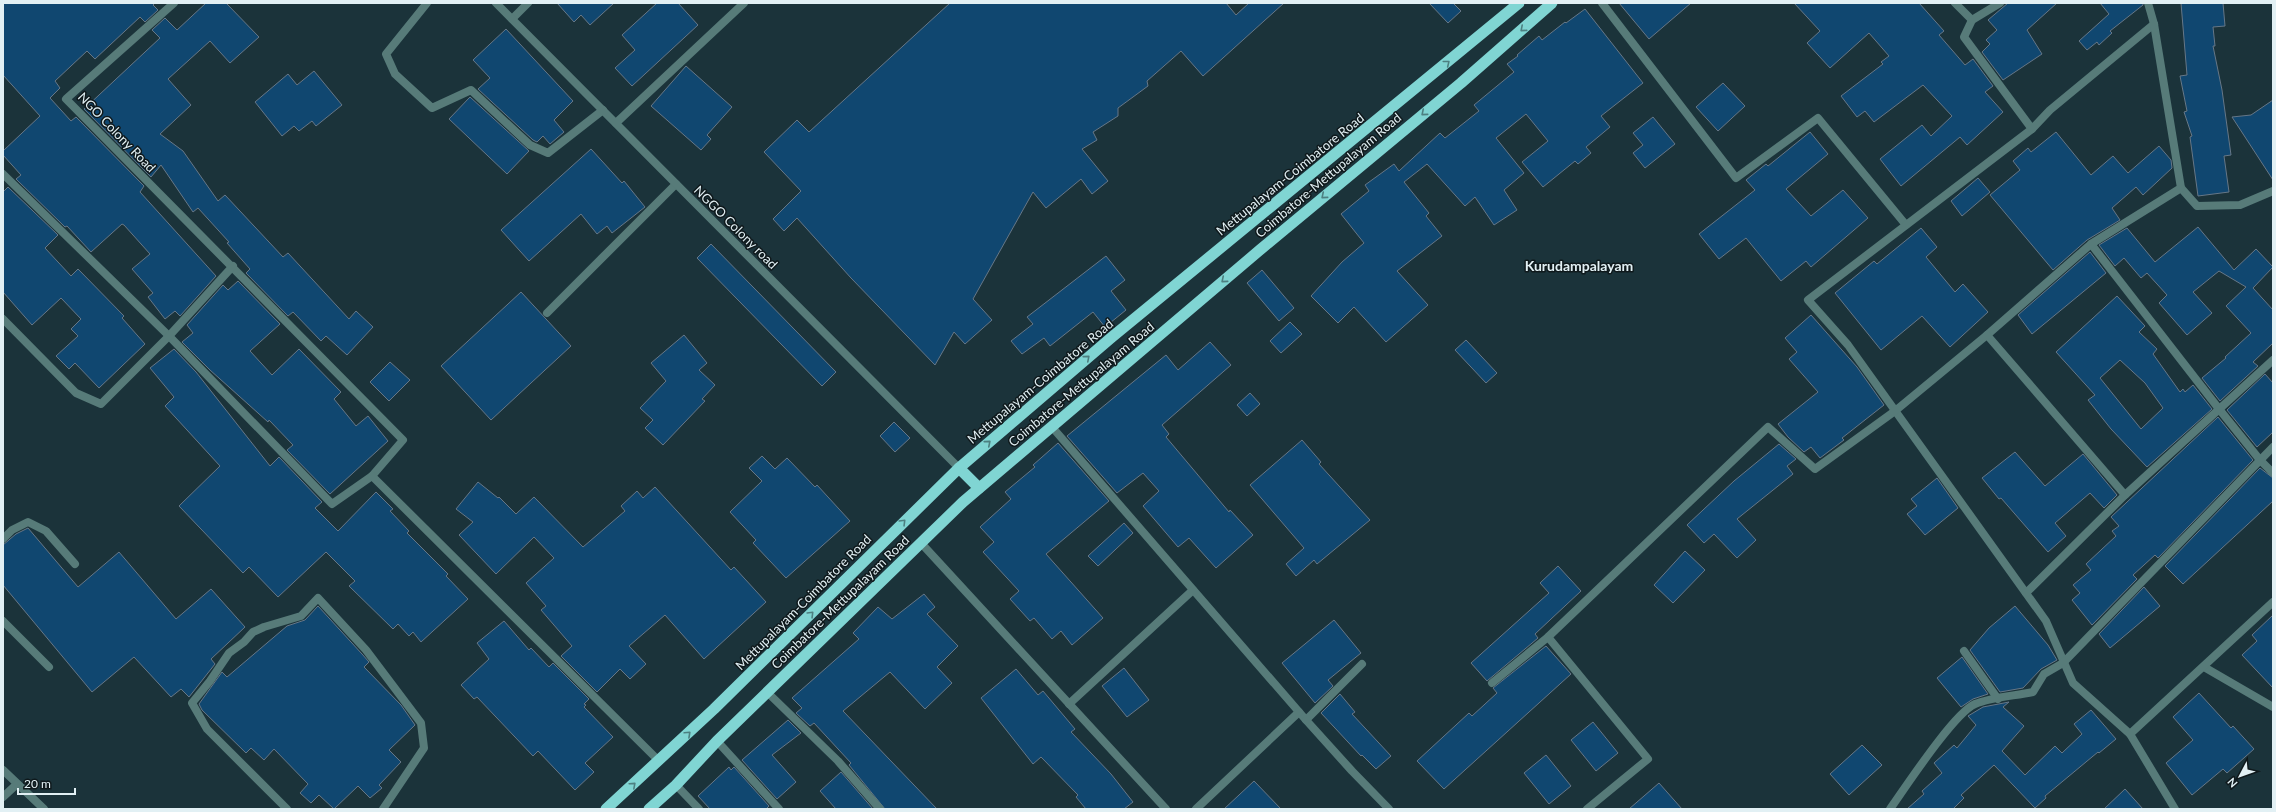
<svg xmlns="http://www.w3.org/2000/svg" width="2276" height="812" font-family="Lato,sans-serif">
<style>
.building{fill:#104770;stroke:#667787;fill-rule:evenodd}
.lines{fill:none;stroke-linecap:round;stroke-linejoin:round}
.minor{stroke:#577b79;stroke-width:8}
.tertiary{stroke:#577b79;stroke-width:8}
.trunk{stroke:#80d5d3;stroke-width:11}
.oneway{stroke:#4d8081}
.labels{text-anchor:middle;stroke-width:3;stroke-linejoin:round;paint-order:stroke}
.street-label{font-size:13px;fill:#e2f0f4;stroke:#0f191c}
.neighbourhood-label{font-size:14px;font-weight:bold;fill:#e2f0f4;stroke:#0f191c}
</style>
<rect width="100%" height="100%" fill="#1b333a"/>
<g class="building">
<polygon points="3,3 155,3 153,5 158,10 145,22 140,17 95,59 87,51 55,81 60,88 50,98 71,121 76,117 144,186 140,192 216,276 180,316 175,311 165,319 148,297 153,293 132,269 150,254 124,225 122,224 91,252 67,226 65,227 16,179 21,175 3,155 3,151 40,116 3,75"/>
<polygon points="206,3 226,3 259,37 230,63 210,41 168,79 191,105 160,134 183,151 218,201 225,195 283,257 288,253 349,319 356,311 373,327 347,355 326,336 321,341 293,312 288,316 246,273 250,269 227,243 229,242 198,208 193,212 161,165 151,177 84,109 160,38 152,30 165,18 177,30"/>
<polygon points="557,3 614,3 590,25 581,15 574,22"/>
<polygon points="657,3 678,3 698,25 632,86 615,68 635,50 622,35"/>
<polygon points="950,3 1226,3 1236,15 1249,3 1284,3 1203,76 1181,51 1147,81 1148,86 1118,108 1118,116 1093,132 1097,140 1082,149 1108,181 1092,194 1081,179 1046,208 1033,192 973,299 992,320 965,344 954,332 935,365 851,278 797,218 784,231 773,219 801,191 764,152 797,120 809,132"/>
<polygon points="1429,3 1453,3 1461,11 1448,23"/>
<polygon points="1619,3 1691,3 1649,39"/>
<polygon points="1794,3 1919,3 1944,31 1939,35 1965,65 1973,59 1993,86 1985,92 2003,112 1967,145 1960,137 1901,186 1880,159 1922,125 1931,136 1952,116 1923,85 1874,122 1865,111 1857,117 1841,96 1883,64 1881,62 1889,56 1869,33 1830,68 1807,43 1820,31"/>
<polygon points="2008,3 2057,3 2027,30 2042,54 2003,80 1982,52 1990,44 1986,40 1997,30 1988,20"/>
<polygon points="2100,3 2143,3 2143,5 2110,31 2112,33 2099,45 2097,42 2087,50 2079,41 2109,14"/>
<polygon points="2181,3 2223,3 2225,26 2213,27 2215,46 2213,46 2222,90 2231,155 2224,156 2229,192 2198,196 2190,137 2192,136 2184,112 2187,111 2180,76 2187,75"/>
<polygon points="1585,9 1643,83 1601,116 1610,127 1586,147 1591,153 1578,164 1575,161 1543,187 1522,162 1548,141 1526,114 1496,138 1524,173 1504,190 1517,210 1494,225 1475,197 1465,206 1427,164 1404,182 1429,213 1426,216 1442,236 1397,271 1428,305 1386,342 1354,307 1338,323 1311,296 1342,262 1364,243 1341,214 1369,191 1365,185 1394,164 1399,171 1440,133 1445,138 1479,111 1474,105 1514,72 1507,64 1518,56 1517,55 1539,36 1542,40 1565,22 1566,23"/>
<polygon points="506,29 573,101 554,120 564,132 550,144 543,136 537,142 533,140 478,89 490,78 473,60"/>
<polygon points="686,66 732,107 707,135 711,139 701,150 651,106"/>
<polygon points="314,71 342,105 316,126 312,121 299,131 294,126 282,136 255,102 288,74 297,85"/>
<polygon points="1723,83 1745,106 1718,131 1696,107"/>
<polygon points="470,97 529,151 507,174 449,119"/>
<polygon points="2273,100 2273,180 2232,117 2251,115"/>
<polygon points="1653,117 1675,144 1645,168 1633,153 1643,145 1633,133"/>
<polygon points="1810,132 1828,154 1786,189 1811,216 1843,190 1868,218 1811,267 1806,261 1781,281 1746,238 1719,259 1699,234 1755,190 1746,180 1766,164 1768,166"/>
<polygon points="2056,132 2091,175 2113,156 2128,173 2159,146 2171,160 2172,168 2143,195 2136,187 2112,208 2120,220 2087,240 2053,270 1990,195 2020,170 2013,161 2028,148 2031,152"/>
<polygon points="591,149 622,183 624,181 645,207 612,233 607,226 597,234 581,214 529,261 501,230"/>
<polygon points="1978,178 1990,192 1962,216 1951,201"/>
<polygon points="8,187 58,235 45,248 71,276 78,269 124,316 122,318 145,344 99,388 75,363 69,369 56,356 78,336 71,329 81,319 61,298 32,325 3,292 3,192"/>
<polygon points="2198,227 2234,270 2256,249 2273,267 2253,288 2273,310 2273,343 2253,362 2258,366 2220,401 2202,378 2226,358 2225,357 2251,333 2226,306 2246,287 2219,271 2193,292 2212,313 2187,335 2159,303 2167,295 2147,273 2141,278 2124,258 2115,266 2099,245 2127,228 2155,262"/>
<polygon points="1921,228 1937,247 1926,257 1955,292 1963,284 1988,312 1950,347 1922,316 1881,350 1835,293 1874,261 1877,264"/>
<polygon points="711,244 836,372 822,386 697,258"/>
<polygon points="2090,252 2106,273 2032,334 2018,315"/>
<polygon points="1106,256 1125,280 1111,291 1126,310 1105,327 1093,312 1050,346 1044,338 1022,354 1011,341 1033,324 1027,317"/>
<polygon points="1262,270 1294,308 1279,321 1247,283"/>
<polygon points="238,281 280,324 250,351 272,375 299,349 341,392 334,399 356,426 368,416 388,441 330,494 287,450 293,445 269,420 268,422 210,370 182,342 193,333 187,325 223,285 228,290"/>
<polygon points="521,292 571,346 491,420 441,366"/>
<path d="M2117,296L2145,326L2139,332L2157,349L2153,354L2180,392L2183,389L2185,392L2193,385L2212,409L2147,467L2111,429L2088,400L2095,395L2056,352ZM2120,360L2145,383L2163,408L2141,429L2100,378Z"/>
<polygon points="1811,315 1857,367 1884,405 1842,438 1844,440 1820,458 1811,447 1804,452 1788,437 1778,424 1818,392 1789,359 1797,352 1785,338"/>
<polygon points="1290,322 1302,334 1281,353 1270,341"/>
<polygon points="684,335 707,363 699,370 715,385 702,399 705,401 663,445 645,428 653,420 640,408 666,381 651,363"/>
<polygon points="1466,340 1497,373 1486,383 1455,350"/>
<polygon points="1210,342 1231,365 1162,425 1169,434 1166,437 1229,512 1230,510 1253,535 1216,568 1189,538 1178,547 1143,506 1159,491 1143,473 1117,493 1067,436 1166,355 1178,370"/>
<polygon points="174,349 196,372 270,466 279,457 322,502 315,508 338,531 376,492 393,509 390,511 409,531 407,533 448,574 446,576 468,599 421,642 413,632 409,636 398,624 393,629 349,586 355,581 326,552 278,597 249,567 243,573 179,506 220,466 165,406 174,397 150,368"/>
<polygon points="390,362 410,380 389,401 370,382"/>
<polygon points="2265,374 2273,383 2273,432 2257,447 2227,410"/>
<polygon points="1250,393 1260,404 1247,416 1237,405"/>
<polygon points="2218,417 2253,460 2158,558 2155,555 2133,575 2137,579 2092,625 2072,600 2080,593 2073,585 2091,570 2086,564 2116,536 2112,531 2119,526 2111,517"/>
<polygon points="894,422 910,438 895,452 880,436"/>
<polygon points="1302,440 1321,462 1319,464 1370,520 1317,564 1314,560 1296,576 1286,564 1304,548 1250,485"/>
<polygon points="1058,443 1109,501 1046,554 1103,618 1072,645 1061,631 1052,639 1034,618 1030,621 1010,599 1019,591 983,552 994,542 980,527 1011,499 1005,492 1035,467 1033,465"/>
<polygon points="1779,444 1796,459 1787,466 1793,474 1737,519 1756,540 1737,558 1714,534 1704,543 1687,525 1734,481"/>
<polygon points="2015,452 2045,486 2083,454 2117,495 2104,508 2090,493 2055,523 2066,536 2048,552 2001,498 1999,499 1982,478"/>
<polygon points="762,456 775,469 787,458 815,487 817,485 850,521 786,578 753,543 756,540 730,512 762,481 749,468"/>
<polygon points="2260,468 2273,478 2273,501 2183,584 2165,566"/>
<polygon points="1937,478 1958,508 1925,535 1907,514 1917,506 1911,499"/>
<polygon points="478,482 498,498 499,497 516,514 534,497 583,547 625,511 621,506 637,491 643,498 655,487 731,570 734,567 766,602 704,659 665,615 629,646 646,664 630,679 620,669 597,692 561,656 572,646 541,610 546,606 526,583 554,558 534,537 496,574 459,535 473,522 456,509"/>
<polygon points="1124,523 1133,533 1098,566 1088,556"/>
<polygon points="28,528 78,587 119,552 176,619 211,589 245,627 211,659 215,664 189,697 181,689 171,697 134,657 92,692 3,585 3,545 16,534"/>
<polygon points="1685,551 1705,570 1673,603 1654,585"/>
<polygon points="1558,566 1581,591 1535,634 1538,638 1487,681 1471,663 1549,593 1540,583"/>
<polygon points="2144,587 2160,606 2110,648 2099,634"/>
<polygon points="924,594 935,607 927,614 958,646 937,667 952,683 925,709 890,672 843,711 937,809 885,809 849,765 851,763 814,723 810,726 796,713 802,708 792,698 859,639 853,633 878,607 892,619"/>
<polygon points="318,606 362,654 369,662 364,667 401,705 415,725 389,750 401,762 379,785 382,788 370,798 358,786 334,809 319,795 311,803 300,793 308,784 274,749 264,760 251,748 246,753 202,710 199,704 222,672 227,677 287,626 305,620"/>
<polygon points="2015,606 2048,645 2057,660 2041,669 2023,688 2000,692 1970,650 1989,628"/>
<polygon points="2273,615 2273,688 2242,655 2257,641 2252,635"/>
<polygon points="1334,620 1361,653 1328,680 1333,686 1315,703 1282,663"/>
<polygon points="504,621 529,650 531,648 549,667 553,663 589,699 584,704 586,705 584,707 613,737 585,763 594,772 575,790 538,751 533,756 477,697 474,699 461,685 489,659 477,643"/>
<polygon points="1546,646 1571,674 1444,789 1417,761 1469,713 1472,716 1497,693 1493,688"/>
<polygon points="1962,657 1988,694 1973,699 1961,707 1937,678"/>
<polygon points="1124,668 1149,700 1127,717 1102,686"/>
<polygon points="1016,669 1038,695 1043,691 1075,729 1071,732 1111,774 1133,802 1124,809 1086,809 1076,797 1078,795 1041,757 1033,764 981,698"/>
<polygon points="2199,693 2231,728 2233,726 2254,749 2227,773 2223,769 2192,795 2166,763 2193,740 2173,717"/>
<polygon points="1340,694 1355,712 1352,714 1391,756 1376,769 1362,755 1361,756 1321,713"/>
<polygon points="2009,702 2003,707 2024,726 2002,751 2025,775 2055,746 2062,753 2082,734 2074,724 2091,710 2116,739 2099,753 2098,752 2045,796 2046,798 2035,808 1994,765 1961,795 1964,798 1953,809 1907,809 1924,794 1922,791 1942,773 1934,763 1954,745 1957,748 1976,725 1968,716 1983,707"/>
<polygon points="788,720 801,733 772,755 796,782 777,799 742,760"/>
<polygon points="1593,722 1618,753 1596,771 1571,740"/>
<polygon points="1862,745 1882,765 1849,795 1830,774"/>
<polygon points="1546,755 1571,786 1549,804 1524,773"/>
<polygon points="729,767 731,770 734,767 769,806 766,809 710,809 698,796"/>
<polygon points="841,772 873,809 836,809 820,791"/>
<polygon points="1254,781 1281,809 1224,809"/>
<polygon points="1659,783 1682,809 1629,809"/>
<polygon points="2125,789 2143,809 2104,809"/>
</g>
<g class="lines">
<g class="minor">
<polyline points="427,3 386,54 395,74 432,108 471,90 530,145 548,153 603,110"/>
<polyline points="1602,3 1736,178 1818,118 1906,225"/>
<polyline points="1955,3 1972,20"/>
<polyline points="2000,3 1972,20 1964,37 2032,129 1808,300 1848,345 2046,621 2073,683 2130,734 2175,809"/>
<polyline points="512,19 528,3"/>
<polyline points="616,123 744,3"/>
<polyline points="2032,129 2050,110 2154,24"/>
<polyline points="3,174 169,336 332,504 372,476 403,440 66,99 174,3"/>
<polyline points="2181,188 2197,206 2240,205 2273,191"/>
<polyline points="2091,244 2219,409 2260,460 2273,473"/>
<polyline points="547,313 676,184"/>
<polyline points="3,319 76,393 101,404 169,336 233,266"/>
<polyline points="1987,335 2091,244 2181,188 2154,24 2148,3"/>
<polyline points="1052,427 1306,720 1352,771 1389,809"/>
<polyline points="372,476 659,761"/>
<polyline points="3,539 12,530 28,522 46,531 75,564"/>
<polyline points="921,543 1166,809"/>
<polyline points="2026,593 2125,495"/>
<polyline points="3,621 49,667"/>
<polyline points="1548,637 1648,759 1587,809"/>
<polyline points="1964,651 1998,699"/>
<polyline points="2204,667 2273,707"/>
<polyline points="1492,683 1548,637 1768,427 1815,469 1895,411 1987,335 2125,495 2273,360"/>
<polyline points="767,692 838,761 880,809"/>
<polyline points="1069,704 1193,590"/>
<polyline points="1306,720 1362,664"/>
<polyline points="2130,734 2273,602"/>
<polyline points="717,741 779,809"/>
<polyline points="3,770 44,809"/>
<polyline points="676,785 699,809"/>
<polyline points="3,797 17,784"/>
<polyline points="287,809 207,729 192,703 210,681 229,653 244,642 253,632 264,627 301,616 318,598 366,650 421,723 424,748 383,809"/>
<polyline points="1196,809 1299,712"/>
<path d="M1890,809C1905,788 1954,713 1975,704C1992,697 2014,696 2033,692L2044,674L2063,663L2273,447"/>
</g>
<polyline class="tertiary" points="496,3 959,468"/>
<g class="trunk">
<polyline points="959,468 979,488"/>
<polyline points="606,809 714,709 959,468 1112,337 1519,3"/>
<polyline points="649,809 676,785 717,741 963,502 1261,249 1461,83 1552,3"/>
</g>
</g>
<defs><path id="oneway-chevron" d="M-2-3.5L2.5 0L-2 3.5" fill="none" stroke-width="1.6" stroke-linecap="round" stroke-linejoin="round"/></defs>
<g class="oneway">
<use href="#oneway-chevron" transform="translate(1523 29) rotate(139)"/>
<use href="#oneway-chevron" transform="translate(1447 63) rotate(-39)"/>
<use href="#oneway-chevron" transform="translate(1424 113) rotate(140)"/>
<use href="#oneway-chevron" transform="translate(1324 196) rotate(140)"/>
<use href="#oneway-chevron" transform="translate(1224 280) rotate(140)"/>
<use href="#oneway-chevron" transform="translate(1087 358) rotate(-41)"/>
<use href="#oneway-chevron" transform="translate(988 443) rotate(-41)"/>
<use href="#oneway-chevron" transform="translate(903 522) rotate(-45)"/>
<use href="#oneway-chevron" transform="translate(811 614) rotate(-45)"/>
<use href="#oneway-chevron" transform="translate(688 734) rotate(-43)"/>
<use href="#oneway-chevron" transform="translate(633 785) rotate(-42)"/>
</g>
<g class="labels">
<g class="street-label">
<text transform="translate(117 132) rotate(46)" y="5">NGO Colony Road</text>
<text transform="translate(1290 174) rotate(-39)" y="5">Mettupalayam-Coimbatore Road</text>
<text transform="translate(1328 175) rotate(-40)" y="5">Coimbatore-Mettupalayam Road</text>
<text transform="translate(736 227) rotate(45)" y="5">NGGO Colony road</text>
<text transform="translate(1040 381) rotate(-40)" y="5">Mettupalayam-Coimbatore Road</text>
<text transform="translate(1081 384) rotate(-40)" y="5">Coimbatore-Mettupalayam Road</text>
<text transform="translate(803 602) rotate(-45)" y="5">Mettupalayam-Coimbatore Road</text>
<text transform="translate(840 602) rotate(-44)" y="5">Coimbatore-Mettupalayam Road</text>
</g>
<g class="neighbourhood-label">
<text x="1579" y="271">Kurudampalayam</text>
</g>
</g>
<rect width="2276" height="812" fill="none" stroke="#e2f0f4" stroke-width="8"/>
<g transform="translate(2240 776) rotate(229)" stroke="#0f191c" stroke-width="3" paint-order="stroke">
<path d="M0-3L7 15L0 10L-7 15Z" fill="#e2f0f4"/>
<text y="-6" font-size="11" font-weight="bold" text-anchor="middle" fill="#e2f0f4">N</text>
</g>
<path d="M18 788v6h57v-6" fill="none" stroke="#e2f0f4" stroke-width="2"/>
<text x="24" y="788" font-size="12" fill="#e2f0f4" stroke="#0f191c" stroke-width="3" paint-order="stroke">20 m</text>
</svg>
